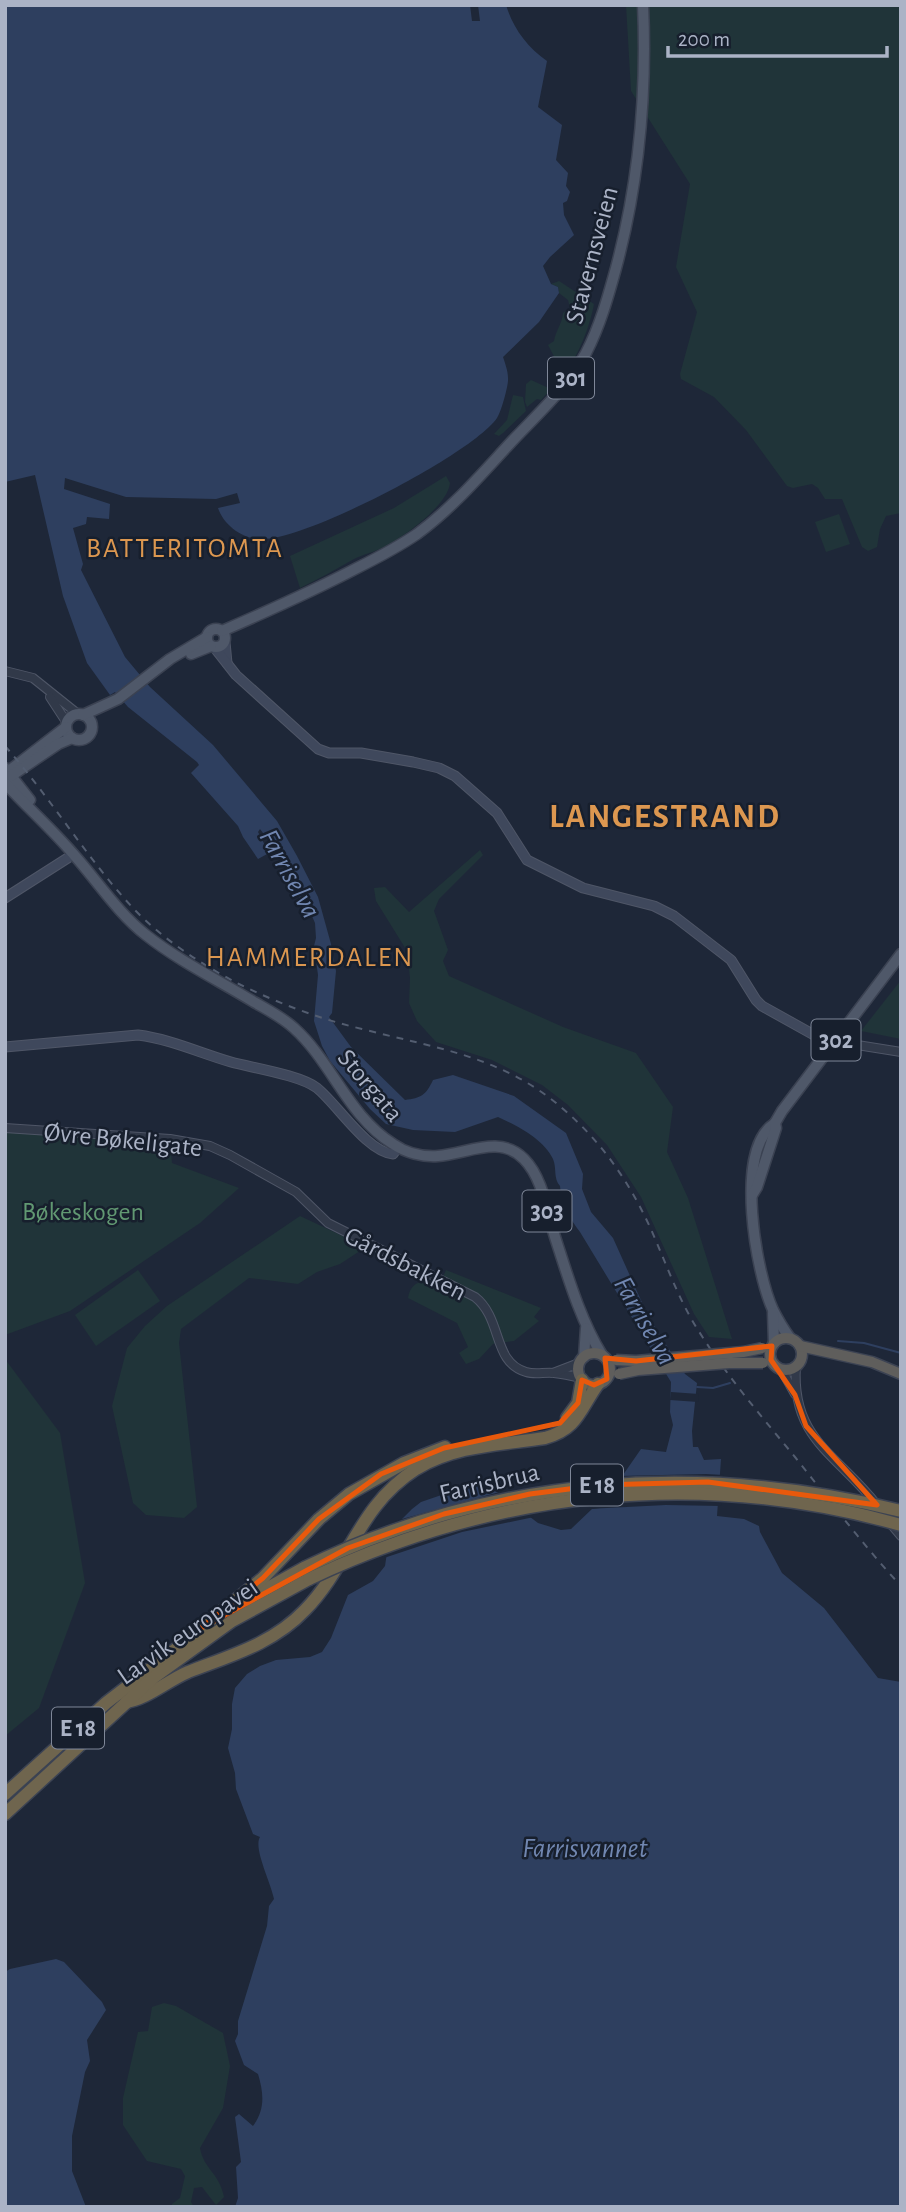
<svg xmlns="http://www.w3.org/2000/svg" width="906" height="2212" font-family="'Alegreya Sans',sans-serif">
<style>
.green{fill:#203439}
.water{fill:#2e3f5f}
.pier{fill:#1e2738}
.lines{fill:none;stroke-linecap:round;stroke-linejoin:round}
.stream{stroke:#2e3f5f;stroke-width:2}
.tertiary-casing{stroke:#4f5667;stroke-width:10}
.secondary-casing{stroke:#4f5667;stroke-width:11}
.primary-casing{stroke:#3b4252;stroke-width:13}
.trunk-casing{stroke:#3c4353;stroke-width:13}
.motorway-casing{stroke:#3c4353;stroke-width:15}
.tertiary{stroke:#313949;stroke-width:8}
.secondary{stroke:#3f485c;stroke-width:9}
.primary{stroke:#4f5869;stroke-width:10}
.trunk{stroke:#5f5e5c;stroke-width:10}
.motorway{stroke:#6f654e;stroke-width:12}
.rail{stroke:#535d70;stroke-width:2;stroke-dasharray:7 7;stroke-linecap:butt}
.trunk-bridge-casing{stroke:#3c4353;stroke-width:13;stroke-linecap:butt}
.motorway-bridge-casing{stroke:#3c4353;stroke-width:15;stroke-linecap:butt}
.trunk-bridge{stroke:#5f5e5c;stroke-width:10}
.motorway-bridge{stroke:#6f654e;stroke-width:12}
.marked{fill:none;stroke:#e8590c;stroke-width:5;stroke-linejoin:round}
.labels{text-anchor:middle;stroke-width:5;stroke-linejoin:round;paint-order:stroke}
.shield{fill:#171f2d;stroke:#7f8798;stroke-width:2}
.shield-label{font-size:24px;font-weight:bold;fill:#abb3c6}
.street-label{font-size:26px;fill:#abb3c6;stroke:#171f2d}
.park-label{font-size:26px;fill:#619872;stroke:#171f2d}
.neighbourhood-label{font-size:28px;letter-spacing:2px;fill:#dc9750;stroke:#171f2d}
.water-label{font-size:28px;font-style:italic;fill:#7187b1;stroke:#171f2d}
.district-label{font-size:33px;font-weight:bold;letter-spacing:2px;fill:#dc9750;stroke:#171f2d}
</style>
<rect width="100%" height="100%" fill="#1e2738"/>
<g class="green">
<polygon points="626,5 901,5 901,513 886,516 880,529 877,547 868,551 862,547 842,499 825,499 818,488 812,484 793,488 787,486 746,430 714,397 681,379 680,374 697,312 676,267 690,184 631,91"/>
<path d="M559,281L594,304C590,327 574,370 554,383L557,362L548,345L554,341C556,330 562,324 563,313L570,308L568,300L559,293L558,287L551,284Z"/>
<polygon points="531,380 551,389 541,400 537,399 527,407 525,402 526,384"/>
<polygon points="513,395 523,397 526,411 503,433 499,436 494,434 507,420"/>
<path d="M446,476L450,483C448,505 404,537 384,547C375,552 364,554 354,559C336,569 319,579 300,588L290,556L394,508Z"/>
<polygon points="839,514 850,544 826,552 815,522"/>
<polygon points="480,850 483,855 439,899 434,911 448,950 443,961 449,976 563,1027 636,1053 673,1107 667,1152 688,1198 732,1339 709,1337 694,1314 641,1197 607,1145 568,1105 542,1085 492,1060 436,1042 417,1021 409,1003 410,978 407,951 376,901 374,888 385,887 409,912"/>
<polygon points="901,980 901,1039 861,1031"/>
<polygon points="5,1128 170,1139 172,1163 239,1188 200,1223 70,1311 5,1335"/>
<polygon points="300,1216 366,1247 340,1264 317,1272 298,1284 249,1278 181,1329 179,1343 197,1507 184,1518 146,1515 133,1503 112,1406 127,1348 145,1326 167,1306"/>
<polygon points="138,1270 160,1301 96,1346 75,1315"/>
<path d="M446,1270L541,1308L534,1317L539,1321L514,1341L493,1344L479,1359L466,1364L459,1353L468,1347L457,1323L408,1298C411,1279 425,1280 440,1284Z"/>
<polygon points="5,1359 60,1433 85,1583 39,1708 5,1736"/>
<path d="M164,2003L176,2006L223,2033L230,2066L223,2108L200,2148C204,2170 219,2172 224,2197L216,2205L202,2187L194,2188L191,2202L194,2207H172V2204L180,2198L185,2176L181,2169L147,2161L123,2125V2098L138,2032L148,2031L152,2007Z"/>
</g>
<g class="water">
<path d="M5,5H470L472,21H480L478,5H506C513,28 527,47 547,61L538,107L562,125L556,160L568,173L566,186L570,192L567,201L563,203L564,215L574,235L550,257L543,266L551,284L558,287L559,293L539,322L503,357C505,363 508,371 508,378C509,384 501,413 497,418C472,454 308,539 263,539C244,540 224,526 218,508L240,503L237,493L216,499L126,497L65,478L64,489L110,504L109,519L87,517L86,524L73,528L83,564L81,570L125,657L150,687L213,745L277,821L297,856L318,897L331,944L336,971L332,1013L329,1017L351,1047L405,1100C421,1098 426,1095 433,1080L453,1075L514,1096L566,1133L583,1174L582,1189L591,1212L613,1238L649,1318L685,1374L697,1383L692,1431L693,1447H698L704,1460L721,1459L717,1516L744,1519L759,1526L760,1532L782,1573L824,1608L878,1678L901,1682V2207H235L238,2198L236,2167L241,2162L235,2117L239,2114L253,2126C265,2110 264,2094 258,2074L244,2065L235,2041L238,2034V2021L267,1926L269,1906L274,1899C271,1883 253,1848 260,1837L253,1834L236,1789L235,1773L228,1748L232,1729V1704L235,1688L247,1674L260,1666L276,1660L310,1657L322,1652L331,1638L348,1595L373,1581L385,1566L388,1546L400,1521L412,1509L421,1502L456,1490L479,1486L497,1492L538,1523L561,1530L571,1529L592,1509L600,1508L641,1449L666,1452L673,1425L670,1412L671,1382L580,1232C570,1219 561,1203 560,1186C553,1178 557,1168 553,1159C544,1139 516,1125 498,1117L455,1132L413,1130L386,1124L370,1109L330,1061L322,1046L314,1021L318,975L314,946L316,938L315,923L308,907L299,903C302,877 275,849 260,829L258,832L269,853L258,859L243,837L238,826L191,773L199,765L197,762L128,707L115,692L110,695L87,663L63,596L35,475L5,482Z"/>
<polygon points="56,1959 64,1962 102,2002 106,2010 87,2040 90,2061 85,2072 72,2136 72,2171 86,2207 5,2207 5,1972 10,1969"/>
</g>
<g class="pier">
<polygon points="671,1392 699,1394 698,1402 670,1400"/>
<polygon points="706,1474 724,1475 721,1506 666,1505 587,1509 598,1505 618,1476"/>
<polygon points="503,1491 534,1517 462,1532 384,1558 387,1535 395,1521"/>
</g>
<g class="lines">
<g class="stream">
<polyline points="838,1341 864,1343 901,1353"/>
<polyline points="697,1387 713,1388 730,1383"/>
</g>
<g class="tertiary-casing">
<g id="tertiary">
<polyline points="5,671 33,678 78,714"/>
<polyline points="50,697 67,723"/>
<polyline points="839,1036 851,1044 901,1052"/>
<path d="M5,1128L170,1139L210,1146L230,1155L296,1192L328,1223L475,1297C503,1319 492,1362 526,1372C535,1375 544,1372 554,1373C562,1374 572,1376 581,1378"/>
<path d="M796,1366C791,1439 837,1454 877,1505"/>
<polyline points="781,1369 795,1394"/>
<polyline points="553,1373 579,1363"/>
<polyline points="891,1524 901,1536"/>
</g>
</g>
<g class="secondary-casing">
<g id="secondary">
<polyline points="225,642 227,663"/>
<polyline points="214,647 236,675 318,749 329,753 361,753 413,762 439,768 455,776 497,813 527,860 583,888 654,906 674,916 731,960 756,1000 762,1006 832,1045"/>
<polyline points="5,898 74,854"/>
<path d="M5,1047L138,1035C170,1039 200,1053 231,1062C253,1068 300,1075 317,1088C337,1104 367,1152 393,1154L398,1147"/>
</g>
</g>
<g class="primary-casing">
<g id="primary">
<circle cx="216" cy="638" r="9"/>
<path d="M222,631C268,611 313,591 357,568C377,558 398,547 417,534C454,507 484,471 515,438C541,411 568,386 586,353C600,326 608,297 616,268C639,182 647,94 643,5"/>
<polyline points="191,654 211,646"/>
<circle cx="79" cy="727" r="13"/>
<polyline points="83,715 118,699 170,659 207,637"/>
<polyline points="5,768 30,800"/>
<polyline points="5,774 66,727"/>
<polyline points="8,778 58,744 72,738"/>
<path d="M5,783C28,808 53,830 75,856C98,882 118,913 146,935C179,961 218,980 254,1002C268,1010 282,1017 294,1028C332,1062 348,1116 393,1144C406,1153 423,1157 438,1156C467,1154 500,1134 524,1159C543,1178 547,1212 555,1237C568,1277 580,1319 602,1355"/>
<path d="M774,1124C734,1150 756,1273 773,1310C778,1320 784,1330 790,1338"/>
<polyline points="752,1195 757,1187 776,1128 775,1123 782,1111 901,954"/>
<polyline points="773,1313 774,1343"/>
<polyline points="584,1357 586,1328"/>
</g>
</g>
<g class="trunk-casing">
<g id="trunk">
<circle cx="786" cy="1354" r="16"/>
<polyline points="800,1346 872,1362 901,1374"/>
<circle cx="594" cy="1369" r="16"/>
</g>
</g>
<g class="motorway-casing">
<g id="motorway">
<polyline points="567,1418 578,1403 582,1380"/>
<polyline points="246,1600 304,1568"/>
<polyline points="201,1628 263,1578 319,1519 349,1494 404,1463 445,1447"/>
<path d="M126,1702C147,1699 167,1681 188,1672C229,1656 273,1644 305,1610C349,1565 358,1506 416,1469C456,1445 500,1445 545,1438C578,1429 580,1409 598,1384"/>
<polyline points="5,1794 106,1703 207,1625"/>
<polyline points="5,1814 153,1678 232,1621 309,1579"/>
</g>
</g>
<use href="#tertiary" class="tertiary"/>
<use href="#secondary" class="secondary"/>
<use href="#primary" class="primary"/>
<use href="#trunk" class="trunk"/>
<use href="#motorway" class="motorway"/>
<path class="rail" d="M5,746C50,797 86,857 132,907C162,939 202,965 241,985C280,1004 320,1019 362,1029C435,1048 502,1056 562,1108C600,1140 628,1180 649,1225C665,1260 677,1297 698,1330C726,1375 761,1416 795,1457C830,1501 863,1545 901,1586"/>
<g class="trunk-bridge-casing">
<g id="trunk-bridge">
<polyline points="616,1360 636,1361 743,1352 762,1348"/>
<polyline points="619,1374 638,1370 729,1363 763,1363"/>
</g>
</g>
<g class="motorway-bridge-casing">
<g id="motorway-bridge">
<path d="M304,1568C494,1476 697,1461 901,1511"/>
<path d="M309,1579C497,1490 700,1468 901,1525"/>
</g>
</g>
<use href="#trunk-bridge" class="trunk-bridge"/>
<use href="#motorway-bridge" class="motorway-bridge"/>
</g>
<path class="marked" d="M772,1346L771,1360L795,1395L806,1426L877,1505L708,1482L600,1485L530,1494L444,1514L348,1548L201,1628L263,1578L319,1519L381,1474L444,1448L560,1423L578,1403L582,1380L594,1385L607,1379L605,1358L636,1361Z"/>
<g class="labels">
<g class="shield">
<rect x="548" y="357.5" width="46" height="41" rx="5"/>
<rect x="811.5" y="1019.5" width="49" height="41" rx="5"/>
<rect x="522.5" y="1190.5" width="49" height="41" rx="5"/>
<rect x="571" y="1464.5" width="52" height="41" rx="5"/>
<rect x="52" y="1707.5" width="52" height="41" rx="5"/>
</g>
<g class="shield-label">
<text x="571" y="386">301</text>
<text x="836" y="1048">302</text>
<text x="547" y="1219">303</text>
<text x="597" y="1493">E 18</text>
<text x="78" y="1736">E 18</text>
</g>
<g class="street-label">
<text transform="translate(591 255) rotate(-75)" y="9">Stavernsveien</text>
<text transform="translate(371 1085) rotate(50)" y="9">Storgata</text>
<text transform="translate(123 1139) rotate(6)" y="9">Øvre Bøkeligate</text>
<text transform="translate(406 1263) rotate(27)" y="9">Gårdsbakken</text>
<text transform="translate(489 1482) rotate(-13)" y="9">Farrisbrua</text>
<text transform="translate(187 1631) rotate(-35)" y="9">Larvik europavei</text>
</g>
<g class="park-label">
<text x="83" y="1220">Bøkeskogen</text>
</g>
<g class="neighbourhood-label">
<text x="185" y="557">BATTERITOMTA</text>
<text x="310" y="966">HAMMERDALEN</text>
</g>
<g class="water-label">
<text transform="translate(291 873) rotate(61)" y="10">Farriselva</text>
<text transform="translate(646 1320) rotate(60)" y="10">Farriselva</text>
<text x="585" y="1857">Farrisvannet</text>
</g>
<g class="district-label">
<text x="665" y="827">LANGESTRAND</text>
</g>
</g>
<rect width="906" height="2212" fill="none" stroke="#abb3c6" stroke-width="14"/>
<path d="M668 46v10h219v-10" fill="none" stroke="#abb3c6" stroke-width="3.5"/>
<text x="678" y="46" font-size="21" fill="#abb3c6" stroke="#171f2d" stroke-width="5" paint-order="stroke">200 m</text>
</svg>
